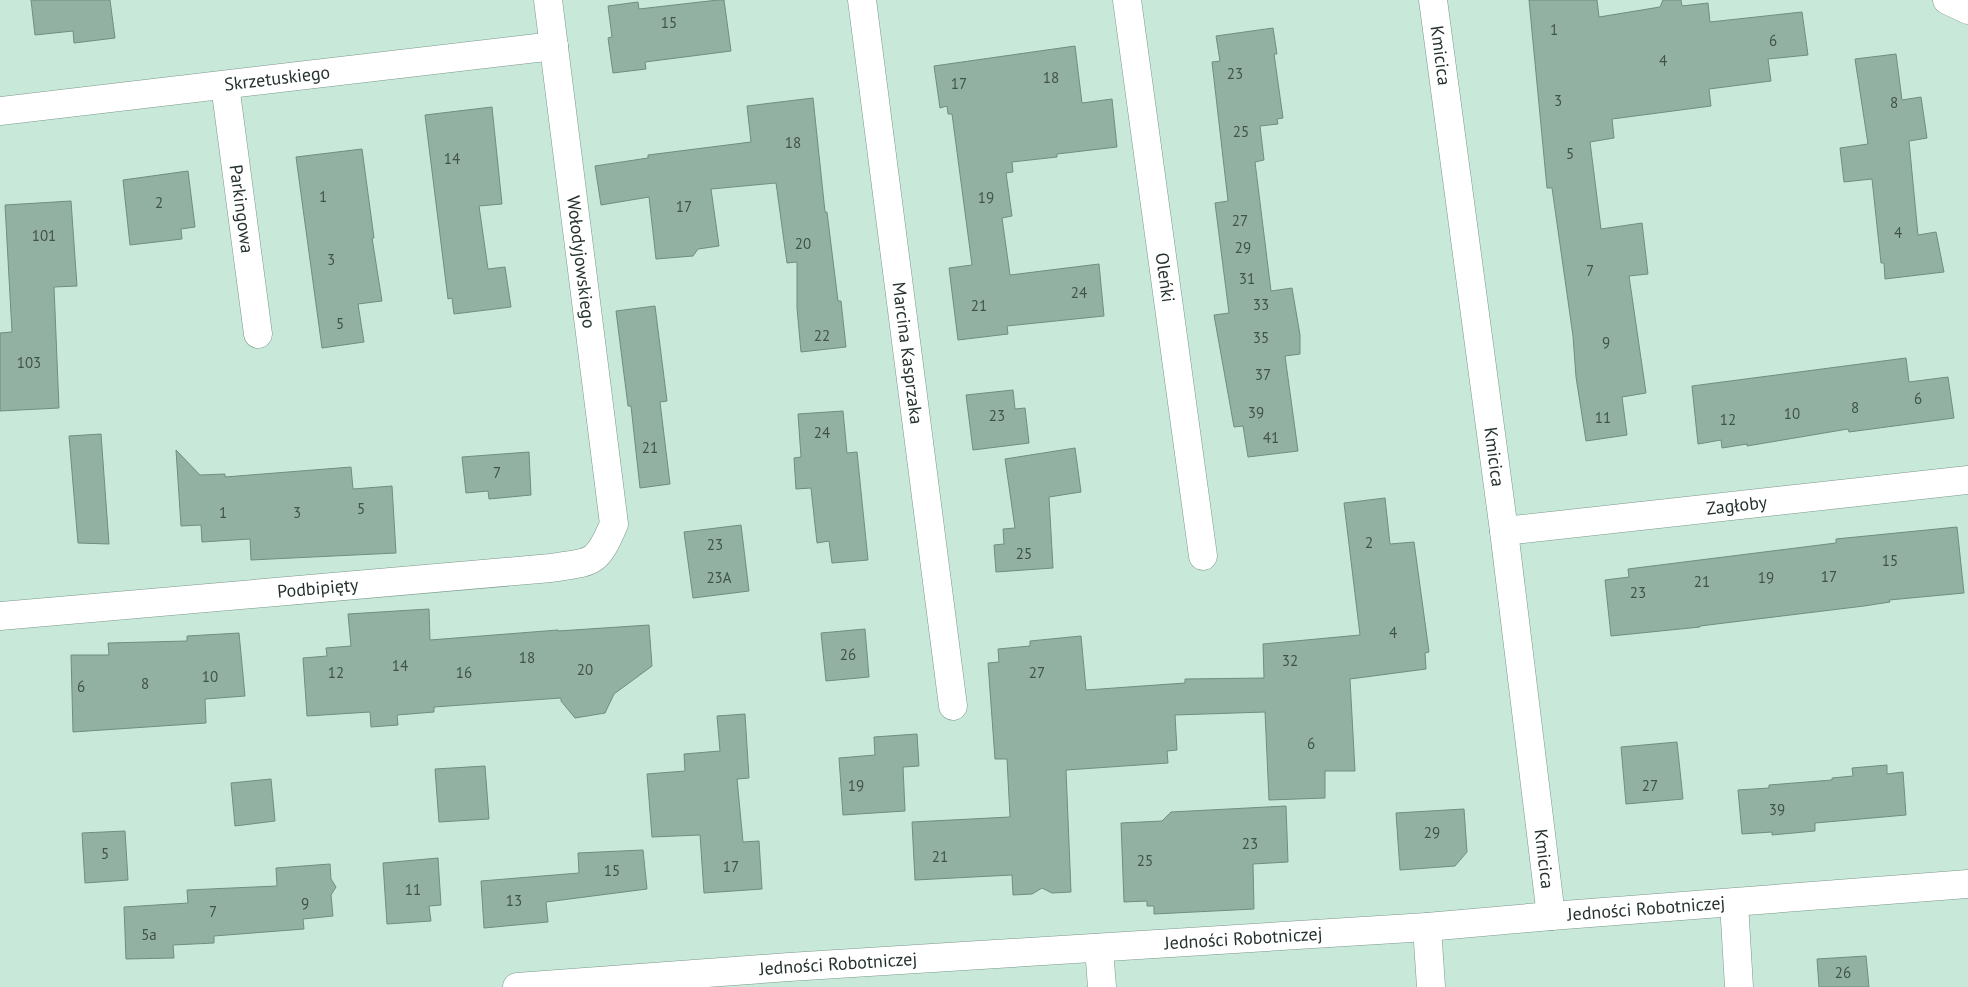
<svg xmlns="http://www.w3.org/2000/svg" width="1968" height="987" font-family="'PT Sans',sans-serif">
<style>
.building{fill:#93b1a3;stroke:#708e80}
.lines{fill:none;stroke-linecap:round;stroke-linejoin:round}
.minor-casing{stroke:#7b988b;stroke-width:29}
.minor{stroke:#fff;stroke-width:28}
.labels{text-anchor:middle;stroke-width:4.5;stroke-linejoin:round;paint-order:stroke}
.number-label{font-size:15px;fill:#41524a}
.street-label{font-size:18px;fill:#26332d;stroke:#fff}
</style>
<rect width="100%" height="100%" fill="#c8e8d9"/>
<g class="building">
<polygon points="31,0 110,0 115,38 74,43 73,31 35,35"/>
<polygon points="718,0 724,0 731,51 645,62 646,69 613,73 608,38 612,37 608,6 638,2 639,9"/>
<polygon points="1529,0 1597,0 1599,17 1660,7 1663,0 1681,0 1682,6 1708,3 1710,22 1802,12 1808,55 1768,59 1771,81 1709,89 1711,106 1612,119 1614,138 1590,142 1601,229 1642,223 1648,274 1629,276 1646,393 1622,397 1627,435 1586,441 1576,377 1573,336 1552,188 1547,188"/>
<polygon points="1273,28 1277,54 1274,54 1283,118 1277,119 1278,124 1260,126 1264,160 1255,162 1271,291 1292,288 1300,335 1300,354 1285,356 1298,451 1248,457 1243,426 1234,427 1214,315 1229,313 1215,203 1228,201 1212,62 1220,61 1216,36"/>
<polygon points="1075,46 1082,103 1112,99 1117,147 1057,154 1057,157 1012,162 1013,172 1006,173 1012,216 1002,218 1010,275 1099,264 1104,316 1007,326 1008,334 958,340 949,268 972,265 952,114 948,114 947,106 940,108 934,66"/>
<polygon points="1896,54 1902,100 1921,97 1927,138 1909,141 1918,235 1936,232 1944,272 1885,279 1884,263 1881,263 1872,179 1844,182 1840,148 1868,144 1855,59"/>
<polygon points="813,98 825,212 827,212 838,301 841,301 846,347 801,352 797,308 797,262 787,263 776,183 711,189 719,246 698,249 693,256 656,259 649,197 601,205 595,166 648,158 648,155 751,142 747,106"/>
<polygon points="492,107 502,204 479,206 488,269 505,267 511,307 454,314 452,298 448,299 425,115"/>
<polygon points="362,149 374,238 372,238 382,301 358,304 364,342 322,348 296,157"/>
<polygon points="188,171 195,227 181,229 182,239 130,245 123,180"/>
<polygon points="71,201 77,286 54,287 59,408 0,411 0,333 12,332 5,205"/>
<polygon points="655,306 667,401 660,402 670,484 640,488 631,406 628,406 616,311"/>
<polygon points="1906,358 1909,382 1948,377 1954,418 1849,432 1848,429 1747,446 1747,444 1722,448 1721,440 1698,444 1692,386"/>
<polygon points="1013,390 1015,409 1025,408 1029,443 973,450 966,395"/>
<polygon points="843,411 847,453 857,452 868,560 832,563 829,541 817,543 811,488 796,489 794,458 801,457 798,414"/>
<polygon points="101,434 109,544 78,543 69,436"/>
<polygon points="1075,448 1081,492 1049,497 1053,568 996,572 994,545 1004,544 1003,529 1015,528 1005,459"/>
<polygon points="176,450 200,475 225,474 225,477 351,467 353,489 392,486 396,553 251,560 250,539 202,542 201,525 181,526"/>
<polygon points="529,452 531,495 489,499 488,491 466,493 462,457"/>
<polygon points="1385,498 1390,544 1414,542 1429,652 1425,653 1426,669 1350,679 1355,771 1325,771 1325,798 1269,800 1265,712 1175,715 1177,750 1167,751 1168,763 1066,770 1071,892 1052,893 1042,888 1032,894 1013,895 1012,875 915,880 912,822 1010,817 1007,759 995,759 988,663 999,662 998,649 1030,646 1030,641 1081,636 1086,690 1185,683 1185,679 1264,678 1263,644 1360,635 1344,503"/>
<polygon points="741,525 749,591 693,598 684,532"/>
<polygon points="1957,527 1964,593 1889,600 1890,602 1864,606 1700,626 1700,627 1611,636 1605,580 1629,577 1628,569 1836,543 1836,539"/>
<polygon points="429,609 430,640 558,630 558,631 649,625 652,666 614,694 605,713 575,718 561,701 561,698 434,707 434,712 397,715 398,725 371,727 370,712 307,716 303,658 327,656 326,648 351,646 348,614"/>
<polygon points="865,629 869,677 826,681 821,633"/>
<polygon points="239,633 245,696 205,699 206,723 73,732 71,655 109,655 108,643 187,641 187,636"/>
<polygon points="745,714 749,778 737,779 743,842 759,841 762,889 704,893 700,835 652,837 647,774 685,771 684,754 720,751 717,716"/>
<polygon points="917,734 919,766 903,767 905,811 843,815 839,758 875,755 874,737"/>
<polygon points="1677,742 1683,799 1626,804 1621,747"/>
<polygon points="1887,765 1887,774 1903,772 1906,815 1815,823 1815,831 1772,835 1772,832 1742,834 1738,790 1769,788 1769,785 1832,780 1832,778 1853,776 1852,768"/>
<polygon points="485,766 489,819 439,822 435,769"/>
<polygon points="271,779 275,821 235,826 231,783"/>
<polygon points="1286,806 1288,862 1253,864 1254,909 1154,914 1154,906 1147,906 1147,901 1124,902 1121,823 1162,821 1171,812"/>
<polygon points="1464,809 1467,852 1455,866 1400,870 1396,813"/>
<polygon points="125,831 128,880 85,883 82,833"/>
<polygon points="643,850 647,889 546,902 548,922 484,928 481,881 579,873 578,853"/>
<polygon points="438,858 441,905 429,906 431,921 387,924 383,863"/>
<polygon points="330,864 331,879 336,887 331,895 333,916 303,919 304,929 214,936 214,943 173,945 174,958 126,959 124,907 188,903 187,890 277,886 276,868"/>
<polygon points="1866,956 1869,987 1819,987 1817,959"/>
</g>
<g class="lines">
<g class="minor-casing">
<g id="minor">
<path id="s1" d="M862,0L953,706"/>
<path id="s2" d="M1127,0L1203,556"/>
<path id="s3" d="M1433,0L1504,531L1551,916"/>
<polyline points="1947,0 1968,10"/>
<path id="s4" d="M225,85L258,334"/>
<path id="s5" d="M0,111L554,46"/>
<path id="s6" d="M1504,531L1968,480"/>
<path id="s7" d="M0,616L551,568C593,561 596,566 614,524L548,0"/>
<polyline points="1734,903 1739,987"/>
<polyline points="1427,927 1431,987"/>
<polyline points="1099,948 1102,987"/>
<path id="s8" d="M517,987L789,967L1427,927L1551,916L1968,884"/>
</g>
</g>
<use href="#minor" class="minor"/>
</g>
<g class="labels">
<g class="number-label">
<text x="669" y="28">15</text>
<text x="1554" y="35">1</text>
<text x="1773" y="46">6</text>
<text x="1663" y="66">4</text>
<text x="1235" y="79">23</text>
<text x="1051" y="83">18</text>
<text x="959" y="89">17</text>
<text x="1558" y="106">3</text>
<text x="1894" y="108">8</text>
<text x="1241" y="137">25</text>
<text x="793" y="148">18</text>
<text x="1570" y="159">5</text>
<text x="452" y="164">14</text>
<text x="323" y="202">1</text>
<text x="986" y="203">19</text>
<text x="159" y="208">2</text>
<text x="684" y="212">17</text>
<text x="1240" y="226">27</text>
<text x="1898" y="238">4</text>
<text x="44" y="241">101</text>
<text x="803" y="249">20</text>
<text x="1243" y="253">29</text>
<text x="331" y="265">3</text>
<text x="1590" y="276">7</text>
<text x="1247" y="284">31</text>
<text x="1079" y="298">24</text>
<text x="1261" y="310">33</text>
<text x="979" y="311">21</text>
<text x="340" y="329">5</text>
<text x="822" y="341">22</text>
<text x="1261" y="343">35</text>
<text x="1606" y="348">9</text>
<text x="29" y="368">103</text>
<text x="1263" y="380">37</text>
<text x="1918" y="404">6</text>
<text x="1855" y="413">8</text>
<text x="1256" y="418">39</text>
<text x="1792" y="419">10</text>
<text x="997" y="421">23</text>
<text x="1603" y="423">11</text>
<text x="1728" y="425">12</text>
<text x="822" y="438">24</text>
<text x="1271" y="443">41</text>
<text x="650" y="453">21</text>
<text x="497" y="478">7</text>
<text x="361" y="514">5</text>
<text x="223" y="518">1</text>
<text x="297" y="518">3</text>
<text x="1369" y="548">2</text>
<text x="715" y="550">23</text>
<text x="1024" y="559">25</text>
<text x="1890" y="566">15</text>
<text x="1829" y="582">17</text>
<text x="719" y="583">23A</text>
<text x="1766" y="583">19</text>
<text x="1702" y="587">21</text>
<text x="1638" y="598">23</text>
<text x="1393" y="638">4</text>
<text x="848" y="660">26</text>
<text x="527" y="663">18</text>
<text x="1290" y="666">32</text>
<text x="400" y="671">14</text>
<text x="585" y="675">20</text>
<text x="336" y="678">12</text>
<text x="464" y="678">16</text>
<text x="1037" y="678">27</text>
<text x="210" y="682">10</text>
<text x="145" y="689">8</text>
<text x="81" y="692">6</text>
<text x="1311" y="749">6</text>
<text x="856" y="791">19</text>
<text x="1650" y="791">27</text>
<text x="1777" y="815">39</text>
<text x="1432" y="838">29</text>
<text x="1250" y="849">23</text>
<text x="105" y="859">5</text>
<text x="940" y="862">21</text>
<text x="1145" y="866">25</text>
<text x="731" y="872">17</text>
<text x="612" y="876">15</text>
<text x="413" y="895">11</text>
<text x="514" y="906">13</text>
<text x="305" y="909">9</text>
<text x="213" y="917">7</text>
<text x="149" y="940">5a</text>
<text x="1843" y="978">26</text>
</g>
<g class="street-label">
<text dy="6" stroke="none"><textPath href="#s3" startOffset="56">Kmicica</textPath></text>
<text dy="6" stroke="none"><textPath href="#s5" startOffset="279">Skrzetuskiego</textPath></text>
<text dy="6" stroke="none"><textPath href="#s4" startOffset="125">Parkingowa</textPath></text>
<text transform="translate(581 262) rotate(83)" y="6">Wołodyjowskiego</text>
<text dy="6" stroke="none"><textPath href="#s2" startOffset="280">Oleńki</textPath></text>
<text dy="6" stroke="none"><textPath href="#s1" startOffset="356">Marcina Kasprzaka</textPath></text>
<text dy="6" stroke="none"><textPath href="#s3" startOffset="461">Kmicica</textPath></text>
<text dy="6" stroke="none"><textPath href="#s6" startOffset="234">Zagłoby</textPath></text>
<text dy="6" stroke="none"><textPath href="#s7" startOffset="319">Podbipięty</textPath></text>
<text dy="6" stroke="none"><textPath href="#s3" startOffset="866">Kmicica</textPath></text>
<text dy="6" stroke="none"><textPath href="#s8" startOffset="1132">Jedności Robotniczej</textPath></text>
<text dy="6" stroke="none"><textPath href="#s8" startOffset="728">Jedności Robotniczej</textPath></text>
<text dy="6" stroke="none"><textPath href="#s8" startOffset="322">Jedności Robotniczej</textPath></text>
</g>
</g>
</svg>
